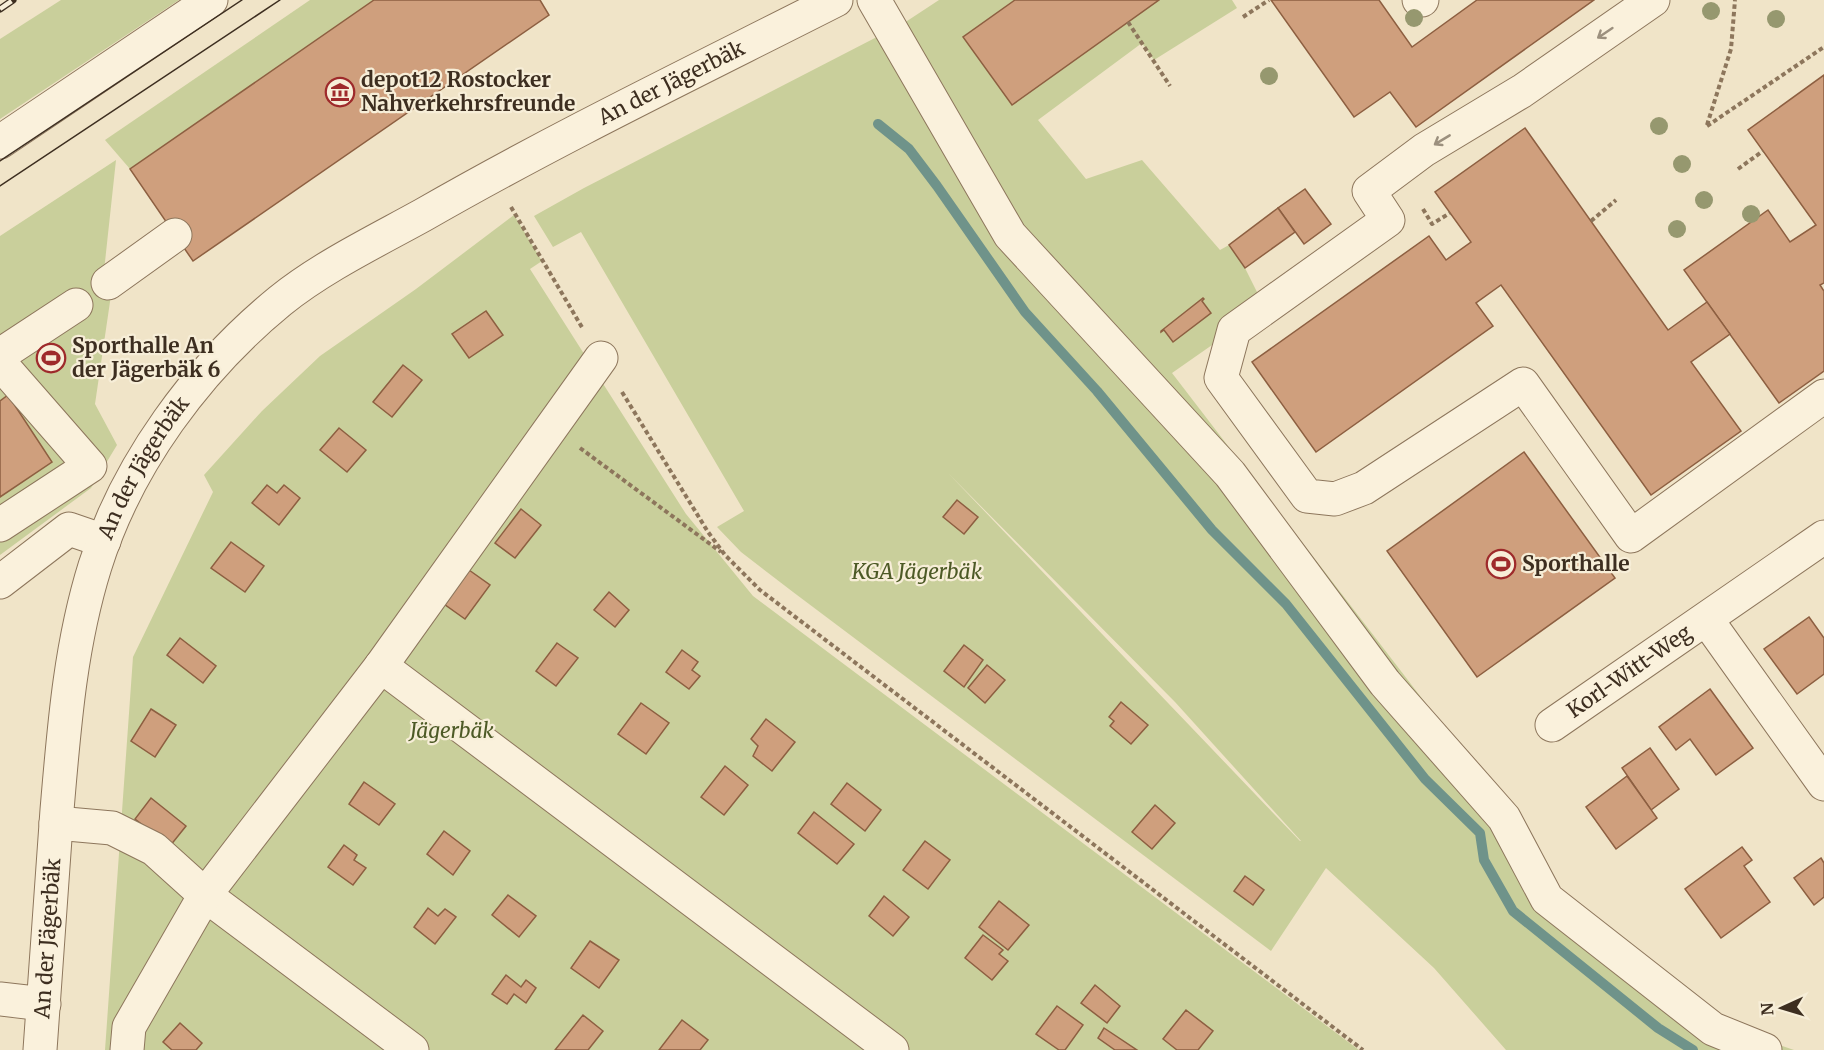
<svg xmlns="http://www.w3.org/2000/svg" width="1824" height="1050" font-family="Merriweather,serif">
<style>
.green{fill:#c9cf9b;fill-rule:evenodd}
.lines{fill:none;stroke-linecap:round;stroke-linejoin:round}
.stream{stroke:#6f938a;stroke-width:10}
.building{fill:#cf9f7d;stroke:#8d5f41;stroke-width:1.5}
.minor-casing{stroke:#8d765c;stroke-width:35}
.path{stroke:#8d765c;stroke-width:4;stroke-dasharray:4.5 3;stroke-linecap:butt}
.minor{stroke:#faf1dc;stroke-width:33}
.tram{stroke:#3d2e20;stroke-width:1.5}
.rail-casing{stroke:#3d2e20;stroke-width:7}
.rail{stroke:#f7eed8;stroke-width:4.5;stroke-dasharray:14;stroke-linecap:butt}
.tree{fill:#96986f}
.oneway{stroke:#9c907e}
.labels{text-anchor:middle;stroke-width:4.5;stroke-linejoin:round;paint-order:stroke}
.poi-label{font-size:21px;font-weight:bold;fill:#3d2e20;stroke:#f7eed8;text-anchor:start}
.street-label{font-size:21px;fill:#3d2e20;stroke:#f7eed8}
.park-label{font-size:21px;font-style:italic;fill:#4d5a26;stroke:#f7eed8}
</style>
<rect width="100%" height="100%" fill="#f0e4c8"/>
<g class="green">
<polygon points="61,0 179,0 0,119 0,39"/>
<polygon points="310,0 374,0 130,169 105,140"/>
<path d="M939,0H1015L963,37L1012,105L1159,0H1232L1237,8L1154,60L1142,43L1038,120L1086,179L1142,160L1220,250L1229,245L1245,268L1265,308L1172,373L1480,774L1557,893L1720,1025L1794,1050H1506L1434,968L1326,868L1271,951L793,592L741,552L717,527L744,511L581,232L553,247L534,216L584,188L904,23ZM948,473L1175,702L1301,841H1300Z"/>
<polygon points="116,160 104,271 111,295 95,404 117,445 91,488 0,555 0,236"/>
<polygon points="514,215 542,261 530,269 686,514 753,596 1359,1050 105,1050 133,657 213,492 204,475 262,411 320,356 416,289"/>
</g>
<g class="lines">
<polyline class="stream" points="878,124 909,149 937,186 1025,312 1097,391 1212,530 1286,604 1425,779 1480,833 1484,860 1513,911 1658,1028 1693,1050"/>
</g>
<g class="building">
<polygon points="374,0 540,0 549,15 193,261 130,169"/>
<polygon points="1015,0 1159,0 1012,105 963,37"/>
<polygon points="1271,0 1379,0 1412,47 1477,0 1594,0 1416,127 1390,92 1354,117"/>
<polygon points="1824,75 1824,283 1820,285 1824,291 1824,371 1779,403 1684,270 1768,210 1790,242 1816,225 1748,130"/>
<polygon points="1525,128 1668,330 1707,302 1730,334 1691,362 1741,431 1651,495 1501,285 1476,303 1493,326 1316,452 1252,362 1429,236 1446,260 1471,242 1435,192"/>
<polygon points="1305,189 1331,224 1304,244 1278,208"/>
<polygon points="1278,208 1295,232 1245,268 1229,245"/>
<polygon points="1203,298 1204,299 1202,301 1211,313 1173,342 1164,330 1161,332 1161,331"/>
<polygon points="486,311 503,335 469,358 452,334"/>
<polygon points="403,365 422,380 392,417 373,402"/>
<polygon points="8,395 52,462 0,497 0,401"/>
<polygon points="339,428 366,450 347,472 320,450"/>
<polygon points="1524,452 1615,578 1477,677 1387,551"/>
<polygon points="267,485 277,493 284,485 300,498 279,525 252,503"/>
<polygon points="957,500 978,517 964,534 943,517"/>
<polygon points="521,509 541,525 515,558 495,543"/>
<polygon points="231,542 264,566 245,592 211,568"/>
<polygon points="469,570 490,585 465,619 444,604"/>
<polygon points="609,592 629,610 615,627 594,610"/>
<polygon points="1809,617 1824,638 1824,674 1797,694 1764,649"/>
<polygon points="180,638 216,666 203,683 167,655"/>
<polygon points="557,643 578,658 556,686 536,671"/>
<polygon points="964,645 983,660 964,687 944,671"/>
<polygon points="682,650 698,662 692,670 700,676 689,689 666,672"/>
<polygon points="987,665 1005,680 985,703 968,688"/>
<polygon points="1710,689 1753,748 1716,775 1690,739 1676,750 1659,727"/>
<polygon points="1121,702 1148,725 1131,744 1110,726 1114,721 1109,717"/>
<polygon points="641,703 669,723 646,754 618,734"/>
<polygon points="151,709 176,725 155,757 131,741"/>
<polygon points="766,719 795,742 772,771 753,756 758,746 751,739"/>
<polygon points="1650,748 1679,789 1651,810 1622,768"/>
<polygon points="725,766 748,785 724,815 701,797"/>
<polygon points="1627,776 1657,818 1616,849 1586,807"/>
<polygon points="364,782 395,804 379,825 349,804"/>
<polygon points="847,783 881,810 865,831 831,804"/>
<polygon points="151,798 186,826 170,846 135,819"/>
<polygon points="1155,805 1175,823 1152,849 1132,832"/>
<polygon points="814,812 854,844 837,864 798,833"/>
<polygon points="444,831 470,851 453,875 427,854"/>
<polygon points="925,841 950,860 928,889 903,870"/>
<polygon points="344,845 357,855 354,860 366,868 353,885 328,867"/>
<polygon points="1742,847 1752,860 1744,866 1770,902 1721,938 1685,889"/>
<polygon points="1821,858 1824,863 1824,897 1814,905 1794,878"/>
<polygon points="1245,876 1264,890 1253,905 1234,891"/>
<polygon points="508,895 536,916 519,937 492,915"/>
<polygon points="884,896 909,917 893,936 869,916"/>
<polygon points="999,901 1029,925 1008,950 979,927"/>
<polygon points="428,908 438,916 445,909 456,917 435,944 414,927"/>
<polygon points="983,935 1003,950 999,954 1008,961 992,980 965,958"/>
<polygon points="590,941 619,960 599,988 571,968"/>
<polygon points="506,975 521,987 526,980 536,988 526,1003 514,994 507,1004 492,994"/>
<polygon points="1095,985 1120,1006 1107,1023 1081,1003"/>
<polygon points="1057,1006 1083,1025 1065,1050 1059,1050 1036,1034"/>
<polygon points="1186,1010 1213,1031 1198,1050 1177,1050 1163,1039"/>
<polygon points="583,1015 603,1031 588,1050 555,1050"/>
<polygon points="682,1020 708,1040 700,1050 659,1050"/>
<polygon points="180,1023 202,1043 196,1050 172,1050 163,1042"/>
<polygon points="1104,1028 1137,1050 1115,1050 1098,1038"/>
</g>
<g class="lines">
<g class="minor-casing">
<g id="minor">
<polyline points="874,0 1010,235 1230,474 1385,683 1504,818 1547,899 1713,1029 1765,1050"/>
<polyline points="1419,0 1422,0"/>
<polyline points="1653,0 1522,91 1424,150 1369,191 1388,220 1234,330 1221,378 1307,496 1335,499 1364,488 1523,384 1631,536 1824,396"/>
<polyline points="0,142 211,0"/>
<polyline points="108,283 175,235"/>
<polyline points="0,355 76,305"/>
<polyline points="0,363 90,466 0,525"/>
<polyline points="0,582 69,529 104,541"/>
<polyline points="1707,620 1824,784"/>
<polyline points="381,666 892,1050"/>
<path id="s1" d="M1552,725L1824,537"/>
<polyline points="56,823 112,828 154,849 205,895 412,1050"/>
<polyline points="0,999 44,1004"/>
<path id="s2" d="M40,1050C46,970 51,890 57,810C64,728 70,646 95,566C127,464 197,369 280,301C322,267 376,241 423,215C557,138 698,70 836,0"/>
<polyline points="127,1050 129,1027 205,895 381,666 601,358"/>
</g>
</g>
<g class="path">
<polyline points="1243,17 1269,0"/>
<polyline points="1128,22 1170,86"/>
<polyline points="1707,125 1731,49 1735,0"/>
<polyline points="1707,126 1824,47"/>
<polyline points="1738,169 1763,151"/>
<polyline points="511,207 583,329"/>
<polyline points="1423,209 1432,224 1450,213"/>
<polyline points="1591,221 1616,200"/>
<polyline points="622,392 708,532 725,555 760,590 1363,1050"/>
<polyline points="580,448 721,552"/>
</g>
<use href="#minor" class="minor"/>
<g class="tram">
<polyline points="0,161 242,0"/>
<polyline points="0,186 280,0"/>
</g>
<g class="rail-casing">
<polyline id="rail" points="0,9 13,0"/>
</g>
<use href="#rail" class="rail"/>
</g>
<g class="tree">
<circle cx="1711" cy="11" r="9"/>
<circle cx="1414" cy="18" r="9"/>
<circle cx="1776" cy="19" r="9"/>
<circle cx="1269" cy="76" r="9"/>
<circle cx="1659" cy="126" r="9"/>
<circle cx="1682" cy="164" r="9"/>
<circle cx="1704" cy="200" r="9"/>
<circle cx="1751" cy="214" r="9"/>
<circle cx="1677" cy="229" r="9"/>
</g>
<defs><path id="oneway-shaft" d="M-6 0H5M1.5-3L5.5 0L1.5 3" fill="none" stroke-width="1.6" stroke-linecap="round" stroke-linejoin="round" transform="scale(1.5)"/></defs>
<g class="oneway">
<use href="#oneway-shaft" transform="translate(1605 33) rotate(146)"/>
<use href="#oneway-shaft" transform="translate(1442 140) rotate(149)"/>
</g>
<defs>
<g id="museum-ring" transform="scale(1.5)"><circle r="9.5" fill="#f7eed8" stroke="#9e2a2b" stroke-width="1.5"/><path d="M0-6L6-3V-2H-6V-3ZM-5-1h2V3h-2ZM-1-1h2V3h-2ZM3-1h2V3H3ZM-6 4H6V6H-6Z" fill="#9e2a2b"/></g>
<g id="stadium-ring" transform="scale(1.5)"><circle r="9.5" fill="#f7eed8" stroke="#9e2a2b" stroke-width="1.5"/><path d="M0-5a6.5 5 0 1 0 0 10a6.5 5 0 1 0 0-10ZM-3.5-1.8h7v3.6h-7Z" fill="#9e2a2b"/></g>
</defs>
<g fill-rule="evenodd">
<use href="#museum-ring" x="340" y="92"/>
<use href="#stadium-ring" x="51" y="358"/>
<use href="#stadium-ring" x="1501" y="564"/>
</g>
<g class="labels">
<g class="poi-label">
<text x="361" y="87">depot12 Rostocker<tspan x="361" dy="24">Nahverkehrsfreunde</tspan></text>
<text x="72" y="353">Sporthalle An<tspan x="72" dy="24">der Jägerbäk 6</tspan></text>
<text x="1522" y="571">Sporthalle</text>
</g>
<g class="street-label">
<text dy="7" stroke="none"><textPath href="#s2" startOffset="1264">An der Jägerbäk</textPath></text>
<text dy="7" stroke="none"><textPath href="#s2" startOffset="598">An der Jägerbäk</textPath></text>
<text dy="7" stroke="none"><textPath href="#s1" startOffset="94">Korl-Witt-Weg</textPath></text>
<text dy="7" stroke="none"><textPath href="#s2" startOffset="112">An der Jägerbäk</textPath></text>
</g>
<g class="park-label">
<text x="917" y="579">KGA Jägerbäk</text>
<text x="452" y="738">Jägerbäk</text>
</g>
</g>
<g transform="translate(1782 1008) rotate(266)" stroke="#f7eed8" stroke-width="4.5" paint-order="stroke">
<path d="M0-4.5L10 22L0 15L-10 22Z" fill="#3d2e20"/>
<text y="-9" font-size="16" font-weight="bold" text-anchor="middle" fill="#3d2e20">N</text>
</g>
</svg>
